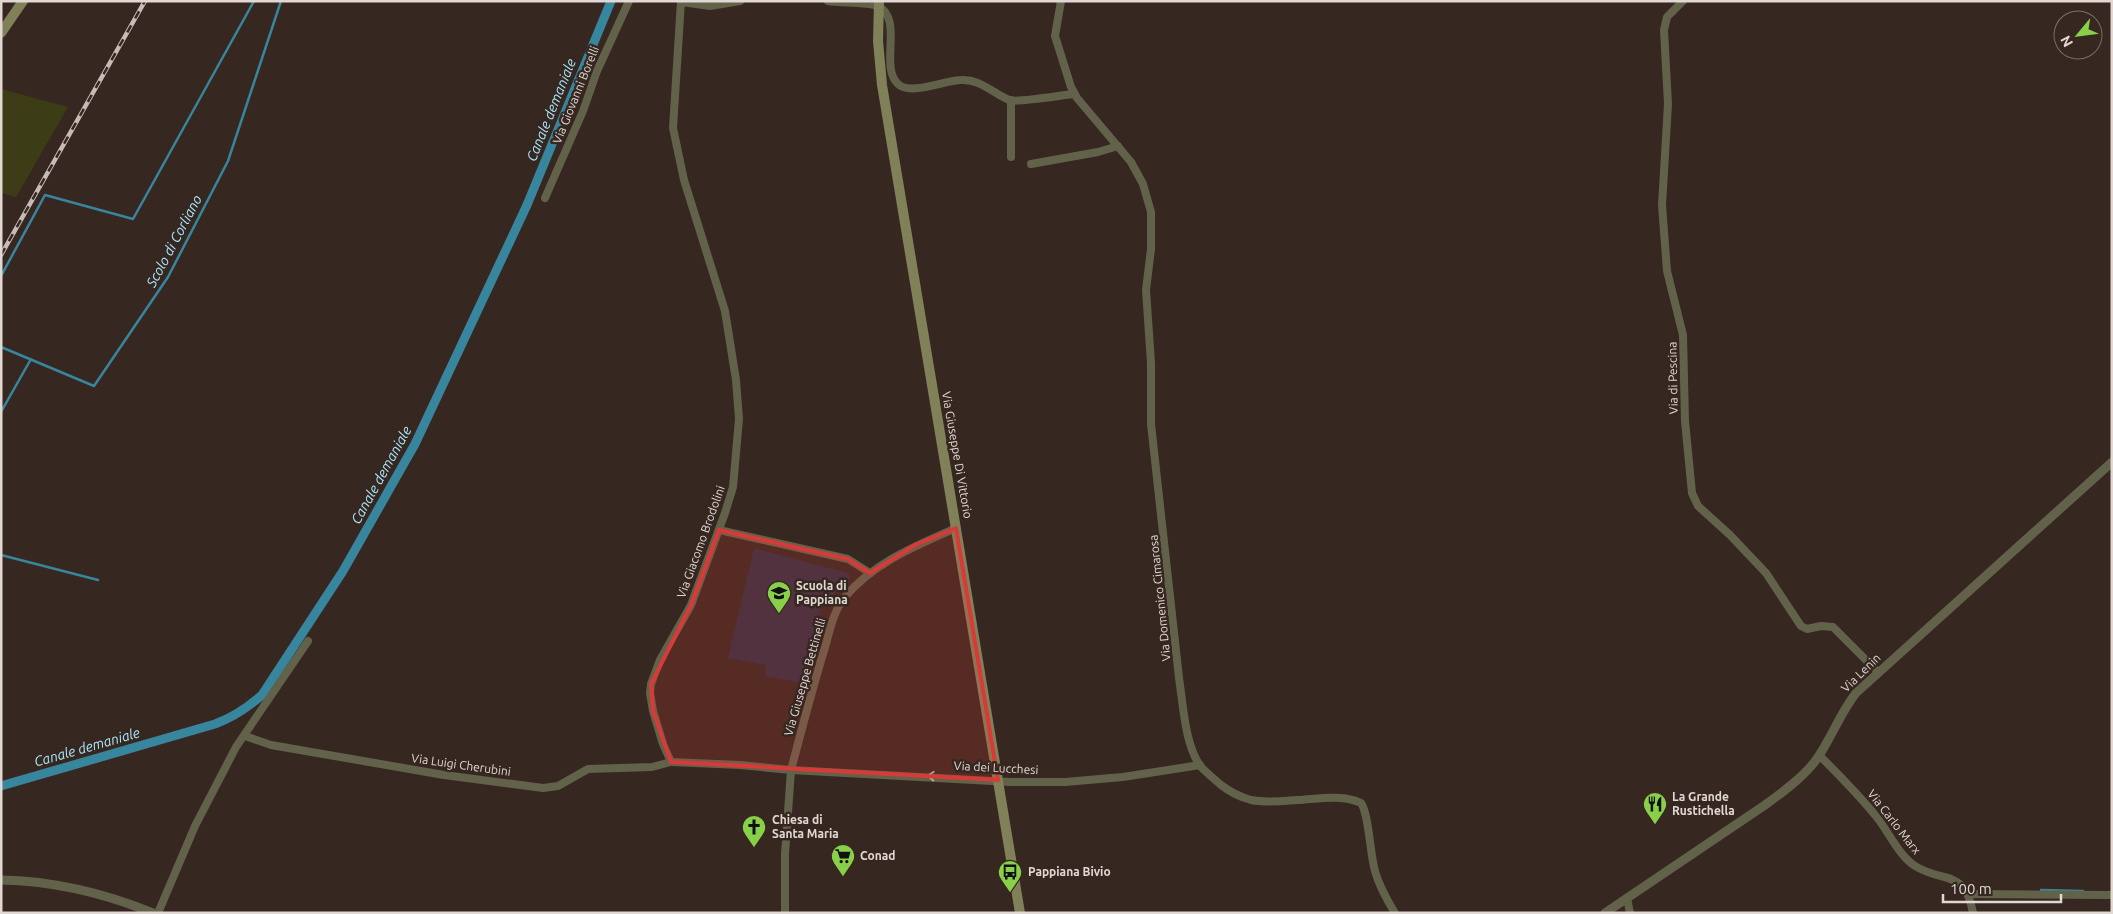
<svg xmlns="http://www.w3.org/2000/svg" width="2113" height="914" font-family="Ubuntu,sans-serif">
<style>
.education{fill:#323041}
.green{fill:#3c3d16}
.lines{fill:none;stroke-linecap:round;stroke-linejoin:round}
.stream{stroke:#38859e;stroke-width:2.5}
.canal{stroke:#38859e;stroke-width:9}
.minor{stroke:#62624a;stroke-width:8}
.tertiary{stroke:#62624a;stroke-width:9}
.secondary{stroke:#808159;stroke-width:10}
.rail-casing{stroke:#c6bbb6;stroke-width:4.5}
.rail{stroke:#362720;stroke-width:2.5;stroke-dasharray:8;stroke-linecap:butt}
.oneway{stroke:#afa99c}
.marked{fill:#d73a39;fill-opacity:0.2;stroke:#d73a39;stroke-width:4;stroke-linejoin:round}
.labels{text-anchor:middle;stroke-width:5;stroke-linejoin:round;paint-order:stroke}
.street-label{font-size:12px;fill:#e2d8d3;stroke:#362720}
.poi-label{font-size:12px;font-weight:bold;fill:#e2d8d3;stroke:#362720;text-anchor:start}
.water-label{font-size:14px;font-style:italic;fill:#a9e6fc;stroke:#362720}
</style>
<rect width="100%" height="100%" fill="#362720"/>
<polygon class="education" points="754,548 848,573 850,578 835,592 831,607 822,604 819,621 826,623 807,684 765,676 766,665 728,658"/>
<polygon class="green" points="1,89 68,107 16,197 1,193"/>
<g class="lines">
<g class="stream">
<polyline points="1,276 45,195 133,219 254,1"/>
<polyline points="1,347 94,386 168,277 228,161 281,1"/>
<polyline points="1,412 31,359"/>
<polyline points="1,555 98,580"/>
<polyline points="2041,890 2083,891"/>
</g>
<path class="canal" d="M1,786L215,724C234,717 247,708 262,695L343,571L415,444L527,205L611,1"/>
<g class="minor">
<polyline points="681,1 673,128 684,180 725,311 736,380 739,419 733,487 725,513 691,605 660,660 651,684 650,693 653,711 663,744 671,762 740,765 791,770 785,854 785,913"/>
<path d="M828,1C840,3 869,2 878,6C904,19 879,67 898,84C910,96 945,80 961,80C981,79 992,93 1009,100C1017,103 1062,95 1074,94"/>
<path d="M1061,1L1055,36L1071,87L1077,98L1131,162L1143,184L1151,212V249L1146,290L1151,363V424L1179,678C1183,704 1185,746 1201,767C1207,773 1214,779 1221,785C1230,792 1240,797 1251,800C1266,803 1282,801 1297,800C1318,799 1342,794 1361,803C1369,814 1370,855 1375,871C1379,886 1387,900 1395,913"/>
<polyline points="1683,1 1667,17 1664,30 1668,104 1662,205 1667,271 1683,335 1685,421 1692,493 1698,506 1730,535 1766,573 1801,626 1807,629 1821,626 1833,627 1878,672"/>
<polyline points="682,2 710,6 740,1"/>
<polyline points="1011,157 1011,100"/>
<polyline points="1031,164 1098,152 1118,146"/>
<polyline points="545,198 583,111 597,71 629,1"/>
<path d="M956,528C915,546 873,563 844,598C834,611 830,629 826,644C813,686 802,728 791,770L1010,782H1065L1123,777L1200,765"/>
<polyline points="719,530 848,559 870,573"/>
<polyline points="245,736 271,745 444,775 543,788 558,786 588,769 652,767 671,762"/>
<path d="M1820,756C1839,775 1858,794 1875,815C1888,830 1898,855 1915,866C1944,884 1965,868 1973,913"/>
<polyline points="1968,894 2112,895"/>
<polyline points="1627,898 1630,913"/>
<polyline points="158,913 195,826 236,747 308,641"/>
</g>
<g class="tertiary">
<path d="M1,880C54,881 104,893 153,913"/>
<path d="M1605,913L1765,805C1783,792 1809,773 1820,754C1833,734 1841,712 1856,693L2112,462"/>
</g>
<g class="secondary">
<polyline points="879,1 878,41 882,85 1020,913"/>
<polyline points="1,33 23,1"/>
</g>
<g class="rail-casing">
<polyline id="rail" points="1,255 145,1"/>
</g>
<use href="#rail" class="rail"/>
</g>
<defs><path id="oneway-chevron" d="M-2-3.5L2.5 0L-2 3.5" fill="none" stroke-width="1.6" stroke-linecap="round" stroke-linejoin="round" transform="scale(1.25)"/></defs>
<use class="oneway" href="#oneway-chevron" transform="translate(931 776) rotate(-177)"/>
<path class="marked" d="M956,528L998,780L671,762L653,711L651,684L691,605L719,530L848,559L870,573L915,545Z"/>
<defs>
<g id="school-pin" transform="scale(1.25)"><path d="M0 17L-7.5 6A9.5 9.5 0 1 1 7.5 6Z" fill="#88cf4a" stroke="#362720"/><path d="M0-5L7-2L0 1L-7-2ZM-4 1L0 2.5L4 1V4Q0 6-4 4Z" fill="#111"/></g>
<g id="restaurant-pin" transform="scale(1.25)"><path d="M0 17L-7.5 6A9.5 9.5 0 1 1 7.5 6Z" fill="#88cf4a" stroke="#362720"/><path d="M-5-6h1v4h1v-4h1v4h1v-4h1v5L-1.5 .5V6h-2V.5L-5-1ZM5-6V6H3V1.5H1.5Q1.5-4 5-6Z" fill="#111"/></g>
<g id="church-pin" transform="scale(1.25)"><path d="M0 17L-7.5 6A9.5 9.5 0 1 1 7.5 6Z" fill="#88cf4a" stroke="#362720"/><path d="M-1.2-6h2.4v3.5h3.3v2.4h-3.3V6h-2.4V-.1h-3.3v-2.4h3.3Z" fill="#111"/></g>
<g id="supermarket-pin" transform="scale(1.25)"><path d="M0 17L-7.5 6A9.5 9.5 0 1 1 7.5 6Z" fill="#88cf4a" stroke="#362720"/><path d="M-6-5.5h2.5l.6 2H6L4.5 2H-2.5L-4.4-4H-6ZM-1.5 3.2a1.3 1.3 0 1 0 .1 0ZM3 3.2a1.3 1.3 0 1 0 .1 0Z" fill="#111"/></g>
<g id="bus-pin" transform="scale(1.25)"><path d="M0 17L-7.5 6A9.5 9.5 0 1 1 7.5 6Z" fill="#88cf4a" stroke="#362720"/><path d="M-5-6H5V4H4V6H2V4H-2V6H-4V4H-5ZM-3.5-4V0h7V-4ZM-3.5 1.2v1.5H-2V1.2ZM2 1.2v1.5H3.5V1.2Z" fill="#111"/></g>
</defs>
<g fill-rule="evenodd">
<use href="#school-pin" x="779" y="593"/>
<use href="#restaurant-pin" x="1655" y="804"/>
<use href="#church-pin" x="754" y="827"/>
<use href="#supermarket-pin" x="843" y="856"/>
<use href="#bus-pin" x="1010" y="872"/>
</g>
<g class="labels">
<g class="street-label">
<text transform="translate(576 95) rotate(-68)" y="4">Via Giovanni Borelli</text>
<text transform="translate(1673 378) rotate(-91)" y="4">Via di Pescina</text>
<text transform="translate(957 455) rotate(80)" y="4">Via Giuseppe Di Vittorio</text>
<text transform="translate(701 542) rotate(-70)" y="4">Via Giacomo Brodolini</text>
<text transform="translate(1160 598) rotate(-96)" y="4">Via Domenico Cimarosa</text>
<text transform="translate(1861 673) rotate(-44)" y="4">Via Lenin</text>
<text transform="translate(805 677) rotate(-74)" y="4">Via Giuseppe Bettinelli</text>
<text transform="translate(461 765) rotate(8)" y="4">Via Luigi Cherubini</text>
<text transform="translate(996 768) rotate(3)" y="4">Via dei Lucchesi</text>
<text transform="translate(1894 822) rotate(52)" y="4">Via Carlo Marx</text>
</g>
<g class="poi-label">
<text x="796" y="590">Scuola di<tspan x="796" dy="14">Pappiana</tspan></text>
<text x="1672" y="801">La Grande<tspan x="1672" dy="14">Rustichella</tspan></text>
<text x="772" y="824">Chiesa di<tspan x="772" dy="14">Santa Maria</tspan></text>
<text x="860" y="860">Conad</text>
<text x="1028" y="876">Pappiana Bivio</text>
</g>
<g class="water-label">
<text transform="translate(551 110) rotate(-68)" y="5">Canale demaniale</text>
<text transform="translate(174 241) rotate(-62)" y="5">Scolo di Corliano</text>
<text transform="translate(381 475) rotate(-61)" y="5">Canale demaniale</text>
<text transform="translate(87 747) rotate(-16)" y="5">Canale demaniale</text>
</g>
</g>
<rect width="2113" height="914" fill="none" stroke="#e2d8d3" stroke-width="5"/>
<g transform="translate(2078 35) rotate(241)"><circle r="24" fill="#362720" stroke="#7b6e68"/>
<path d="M0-4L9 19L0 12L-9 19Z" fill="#88cf4a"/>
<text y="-8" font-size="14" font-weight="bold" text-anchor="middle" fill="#e2d8d3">N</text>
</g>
<path d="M1943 894v8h118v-8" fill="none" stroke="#e2d8d3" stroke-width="2.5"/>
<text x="1950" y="894" font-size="15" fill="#e2d8d3" stroke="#362720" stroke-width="4" paint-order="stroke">100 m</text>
</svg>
